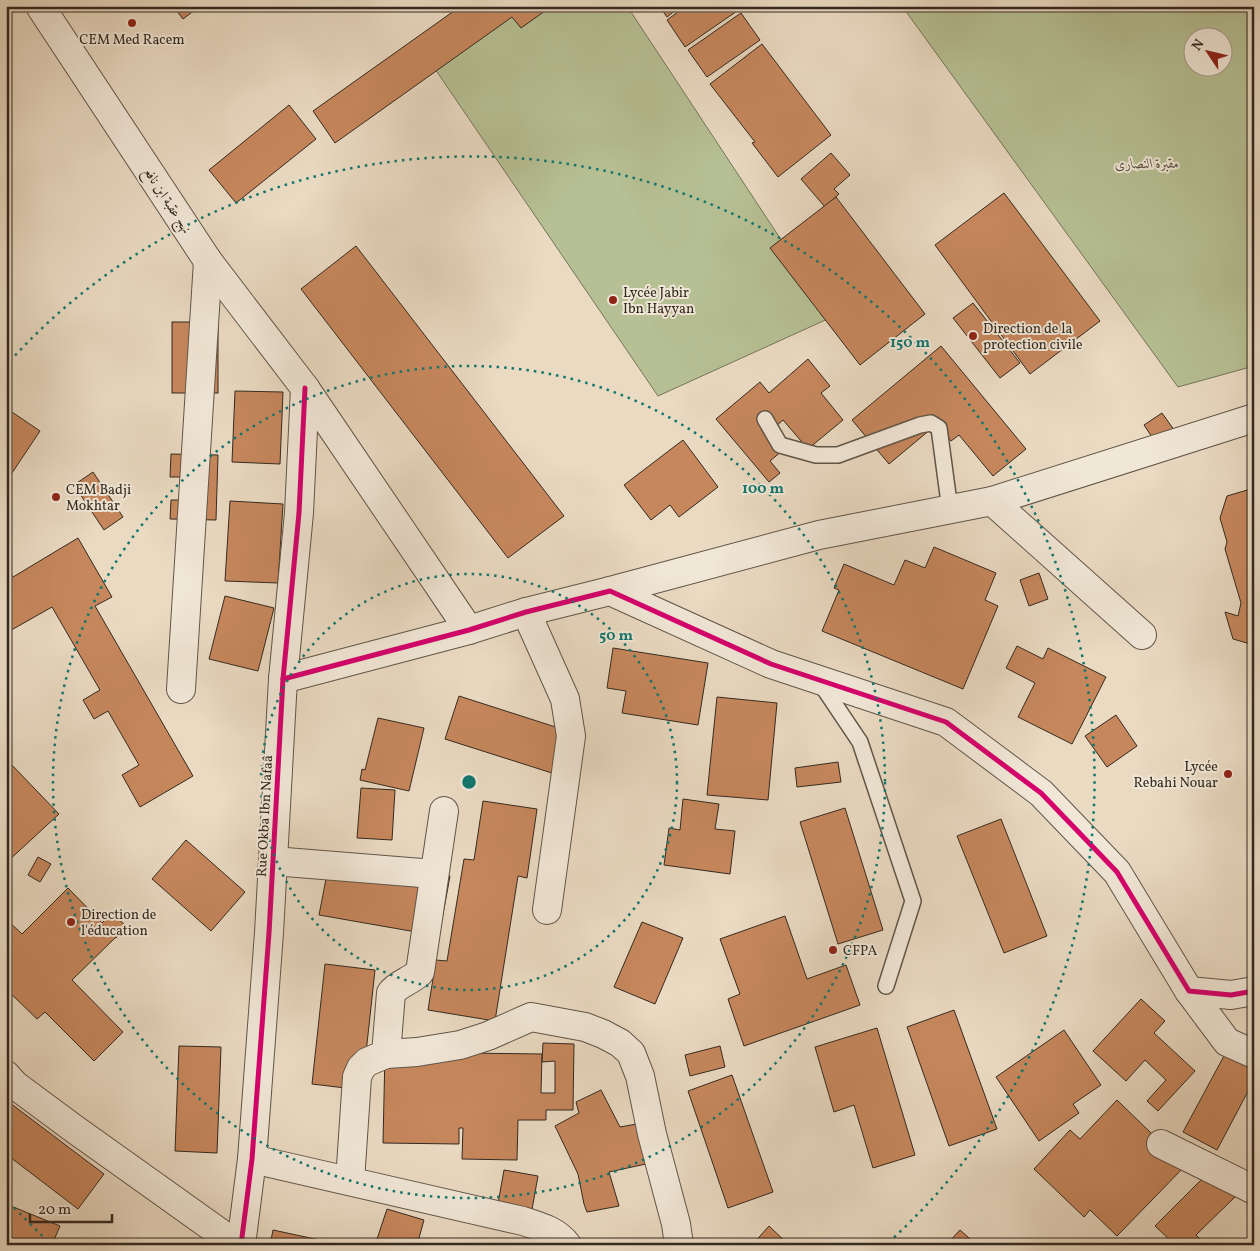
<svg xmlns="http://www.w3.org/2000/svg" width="1260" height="1251" font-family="Vollkorn,Amiri,serif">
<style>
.green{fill:#b6c094;stroke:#74745a;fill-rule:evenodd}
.building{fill:#c7875d;stroke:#332920}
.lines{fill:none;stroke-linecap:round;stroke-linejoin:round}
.service-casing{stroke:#615548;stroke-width:18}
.minor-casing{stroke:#615548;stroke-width:30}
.service{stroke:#f1e7d7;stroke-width:15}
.minor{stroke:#f1e7d7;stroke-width:28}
.cycleway-casing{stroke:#f1e7d7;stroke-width:8}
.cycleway{stroke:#d6006c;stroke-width:5}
.ring{fill:none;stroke:#0f766e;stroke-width:2.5;stroke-dasharray:2.5 5}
.poi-dot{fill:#8f2418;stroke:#f1e7d7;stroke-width:2}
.labels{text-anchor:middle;stroke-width:4;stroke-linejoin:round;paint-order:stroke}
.poi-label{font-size:14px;fill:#332920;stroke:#f1e7d7;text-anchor:start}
.park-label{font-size:14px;font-style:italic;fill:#544f3d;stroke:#f1e7d7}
.street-label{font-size:14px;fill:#332920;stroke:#f1e7d7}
.centre{fill:#0f766e;stroke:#f1e7d7;stroke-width:2.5}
.ring-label{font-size:15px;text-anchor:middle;font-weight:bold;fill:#0f766e;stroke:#f1e7d7;stroke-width:4;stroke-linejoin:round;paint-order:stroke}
</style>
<rect width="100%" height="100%" fill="#eadac2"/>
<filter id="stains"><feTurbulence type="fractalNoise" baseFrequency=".004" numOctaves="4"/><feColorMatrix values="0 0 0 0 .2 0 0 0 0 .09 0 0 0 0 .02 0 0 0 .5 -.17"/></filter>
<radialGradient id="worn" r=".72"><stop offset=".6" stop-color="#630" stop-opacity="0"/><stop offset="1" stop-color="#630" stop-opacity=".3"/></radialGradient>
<g class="green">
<polygon points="525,6 627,6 832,317 658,396 435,69"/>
<path d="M902,6H1254V366L1178,387ZM1192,38H1222V68H1192Z"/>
</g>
<g class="building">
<polygon points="6,6 21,6 6,18"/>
<polygon points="173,6 200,6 183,19"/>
<polygon points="461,6 552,6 521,28 512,17 335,143 313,111"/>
<polygon points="659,6 681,6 667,17"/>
<polygon points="686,6 738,6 740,9 685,47 667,20"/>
<polygon points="741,13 760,40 707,77 688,50"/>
<polygon points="762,44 831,135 778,177 752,143 755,142 710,84"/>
<polygon points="289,105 316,139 236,203 209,170"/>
<polygon points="831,153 850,175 834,189 839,194 825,207 801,179"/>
<polygon points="1004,193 1100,321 1030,374 935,245"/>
<polygon points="836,197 925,314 860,365 770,248"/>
<polygon points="356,246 564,516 508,558 301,289"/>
<polygon points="973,303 1020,363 1000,378 953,318"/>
<rect x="172" y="322" width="46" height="71"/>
<polygon points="941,346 1026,449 993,476 959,435 951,441 937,424 889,464 852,420"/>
<polygon points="808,359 830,386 821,393 843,420 808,449 783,420 773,429 788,446 770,461 780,473 769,482 716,419 760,382 769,393"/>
<polygon points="235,391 283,392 280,464 232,462"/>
<polygon points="6,408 40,431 6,482"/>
<polygon points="1162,413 1177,434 1158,446 1144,425"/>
<polygon points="683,440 718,487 679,517 670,505 651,520 624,485"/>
<polygon points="171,454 218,455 216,520 170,519 171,500 180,500 181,477 170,477"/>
<polygon points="93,472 123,517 104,530 74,485"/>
<polygon points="1254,488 1254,645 1233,639 1225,612 1238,616 1241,603 1225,549 1227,542 1220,518 1227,496"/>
<polygon points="230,501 283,504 278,583 225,581"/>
<polygon points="78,538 112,597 95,606 193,776 140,807 122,775 139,765 108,711 94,719 83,700 100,690 52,607 6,633 6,573 10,571 13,577"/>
<polygon points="934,547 996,573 985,600 998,606 963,689 822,631 839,590 834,588 844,564 894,585 905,560 925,568"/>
<polygon points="1039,573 1048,599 1029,606 1020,580"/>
<polygon points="225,596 274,608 258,671 209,659"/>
<polygon points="1017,646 1043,659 1048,648 1106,677 1072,744 1018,717 1035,683 1006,668"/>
<polygon points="613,648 708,663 698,725 622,713 626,691 607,688"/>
<polygon points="459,696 568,731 555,774 445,739"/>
<polygon points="717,697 777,703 768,800 707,795"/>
<polygon points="1116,715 1137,746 1107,767 1085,736"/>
<polygon points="378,718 424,728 409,791 360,780 362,769 365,770"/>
<polygon points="9,762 59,814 6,863 6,765"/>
<polygon points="838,762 841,782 797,787 795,768"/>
<polygon points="361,788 395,790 392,840 357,838"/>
<polygon points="683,799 719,804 715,829 735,831 730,874 664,865 669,828 680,830"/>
<polygon points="483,801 537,809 527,878 518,876 495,1021 428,1010 436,960 447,961 464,859 474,860"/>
<polygon points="845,808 883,930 838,944 800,822"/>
<polygon points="1001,819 1047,936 1004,953 957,836"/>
<polygon points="186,840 245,892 211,931 152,879"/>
<polygon points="38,857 51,864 40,882 28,875"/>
<polygon points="386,864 450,876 439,936 319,915 327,874 382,884"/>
<polygon points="68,888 116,937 72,980 123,1032 94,1061 45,1012 37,1019 6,989 6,919 22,934"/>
<polygon points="112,913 127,927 116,938 101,924"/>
<polygon points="785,916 807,979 846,965 860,1005 744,1046 728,999 740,994 720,939"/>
<polygon points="642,922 683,938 655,1004 614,987"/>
<polygon points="325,964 375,970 362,1090 312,1084"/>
<polygon points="1141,999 1165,1021 1154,1033 1195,1071 1158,1111 1147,1101 1166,1080 1145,1060 1126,1081 1093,1051"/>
<polygon points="954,1010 997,1129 949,1146 907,1027"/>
<polygon points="877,1028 915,1155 873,1168 854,1105 834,1112 815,1047"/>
<polygon points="1064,1030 1101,1085 1073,1104 1079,1113 1039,1141 996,1077"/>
<polygon points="1232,1041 1254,1052 1254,1080 1217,1150 1183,1132"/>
<polygon points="543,1043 574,1044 573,1110 546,1110 546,1120 518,1120 517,1160 462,1159 463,1128 459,1128 459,1144 383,1143 385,1052 542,1054 541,1093 555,1093 555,1061 542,1062"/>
<polygon points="179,1046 221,1047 217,1153 175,1151"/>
<polygon points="720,1046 725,1067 690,1076 685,1055"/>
<polygon points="732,1075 773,1192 728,1208 688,1091"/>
<polygon points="601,1090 620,1127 648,1122 655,1162 609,1172 619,1206 587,1212 584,1204 578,1174 555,1126 579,1113 576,1102"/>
<polygon points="6,1100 104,1174 78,1209 6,1154"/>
<polygon points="1117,1100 1185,1166 1117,1236 1090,1210 1084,1217 1034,1169 1070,1130 1080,1139"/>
<polygon points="1212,1169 1237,1195 1196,1235 1206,1245 1169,1245 1172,1242 1155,1226"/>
<polygon points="504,1170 538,1176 531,1215 497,1209"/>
<polygon points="6,1204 60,1226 52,1245 6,1245"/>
<polygon points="387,1209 424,1220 417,1245 375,1245"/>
<polygon points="769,1226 789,1245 752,1245"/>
<polygon points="273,1230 343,1245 270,1245"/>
<polygon points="960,1230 977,1245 946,1245"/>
</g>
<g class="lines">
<g class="service-casing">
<g id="service">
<polyline points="765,419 780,445 816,455 838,455 920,425 931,423 939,428 950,510"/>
<polyline points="819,681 860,742 913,901 886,986"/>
</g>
</g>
<g class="minor-casing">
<g id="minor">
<polyline points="40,6 208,261 305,388 469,630"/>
<polyline points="992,501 1142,635"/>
<polyline points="610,591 819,535 992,501 1254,418"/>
<polyline points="526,612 565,699 571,736 547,910"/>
<polyline points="283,679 469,630 526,612 610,591 771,664 946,722 1041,793 1117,872 1189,991 1231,995 1254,991"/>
<polyline points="181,689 208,261"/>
<polyline points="273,861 434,874"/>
<polyline points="1189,991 1227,1042 1254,1054"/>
<path d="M386,1054L391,993C399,983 411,981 420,972L444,811"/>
<polyline points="6,1075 15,1085 73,1128 237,1245"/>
<polyline points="1161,1144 1254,1190"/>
<path d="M252,1159L523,1221C539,1226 557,1231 567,1245"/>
<polyline points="350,1181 357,1077 361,1068 367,1062 386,1054 417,1052 460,1045 488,1036 531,1017 585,1027 603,1034 620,1043 631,1053 640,1076 652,1134 676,1224 679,1245"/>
<polyline points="241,1245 252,1159 269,933 283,679 299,513 305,388"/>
</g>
</g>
<use href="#service" class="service"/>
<use href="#minor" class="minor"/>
<g class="cycleway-casing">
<g id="cycleway">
<polyline points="283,679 469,630 526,612 610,591 771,664 946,722 1041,793 1117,872 1189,991 1231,995 1254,991"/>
<polyline points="241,1245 252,1159 269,933 283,679 299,513 305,388"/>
</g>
</g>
<use href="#cycleway" class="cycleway"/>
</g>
<g class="ring">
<circle cx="469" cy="782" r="208"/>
<circle cx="469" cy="782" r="416"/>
<path d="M48 1241A623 623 0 0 1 10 1203M10 361A623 623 0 1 1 890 1241"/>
</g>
<g class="poi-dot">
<circle cx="132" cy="23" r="5"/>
<circle cx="613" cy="300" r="5"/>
<circle cx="973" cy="336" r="5"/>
<circle cx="56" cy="497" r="5"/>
<circle cx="1228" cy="774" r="5"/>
<circle cx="71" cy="922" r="5"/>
<circle cx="833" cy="950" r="5"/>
</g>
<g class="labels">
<g class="poi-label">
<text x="132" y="44" text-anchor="middle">CEM Med Racem</text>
<text x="623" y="297">Lycée Jabir<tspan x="623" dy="16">Ibn Hayyan</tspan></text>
<text x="983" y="333">Direction de la<tspan x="983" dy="16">protection civile</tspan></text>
<text x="66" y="494">CEM Badji<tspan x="66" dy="16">Mokhtar</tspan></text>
<text x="1218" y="771" text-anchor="end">Lycée<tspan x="1218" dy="16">Rebahi Nouar</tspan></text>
<text x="81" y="919">Direction de<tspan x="81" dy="16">l'éducation</tspan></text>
<text x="843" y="955">CFPA</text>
</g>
<g class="park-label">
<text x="1147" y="168">مقبرة النصارى</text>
</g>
<g class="street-label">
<text transform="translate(168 200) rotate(57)" y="5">نهج عقبة ابن نافع</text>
<text transform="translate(264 816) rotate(-87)" y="5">Rue Okba Ibn Nafaâ</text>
</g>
</g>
<circle cx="469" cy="782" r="8" class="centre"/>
<g class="ring-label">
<text x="910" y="347">150 m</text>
<text x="763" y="493">100 m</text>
<text x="616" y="640">50 m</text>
</g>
<rect width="1260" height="1251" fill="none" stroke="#eadac2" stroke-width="25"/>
<rect x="8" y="8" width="1245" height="1236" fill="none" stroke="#332920" stroke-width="2.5"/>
<rect x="12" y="12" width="1235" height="1226" fill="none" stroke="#332920"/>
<g transform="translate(1208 52) rotate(305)"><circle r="24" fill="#f1e7d7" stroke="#a59b8e"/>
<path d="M0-4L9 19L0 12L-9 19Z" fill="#8f2418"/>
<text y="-8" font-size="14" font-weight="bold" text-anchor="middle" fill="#332920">N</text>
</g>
<path d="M30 1214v8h82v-8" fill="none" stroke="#332920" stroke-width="2.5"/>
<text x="38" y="1214" font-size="15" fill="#332920" stroke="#f1e7d7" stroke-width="4" paint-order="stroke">20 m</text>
<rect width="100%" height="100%" filter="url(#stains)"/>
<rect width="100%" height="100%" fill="url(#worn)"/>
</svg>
